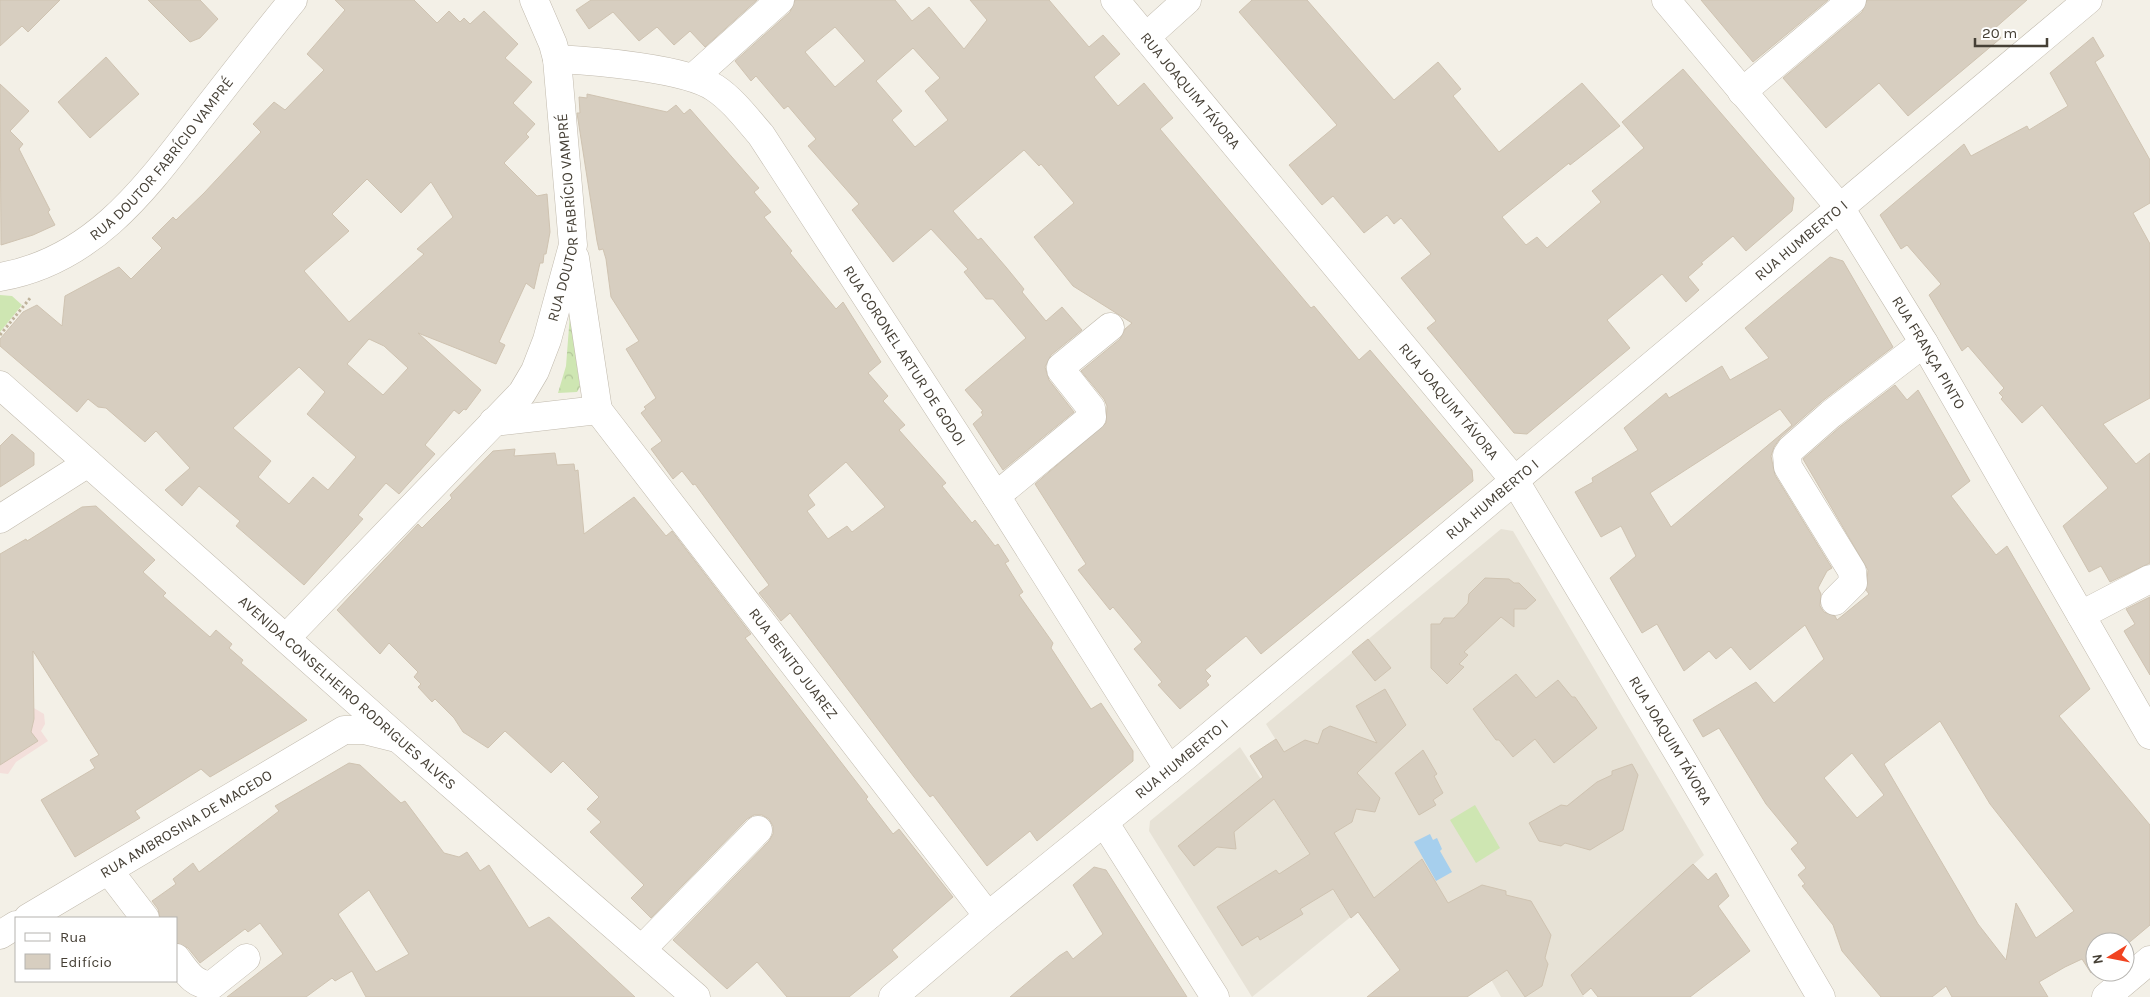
<svg xmlns="http://www.w3.org/2000/svg" width="2150" height="997" font-family="Karla,sans-serif">
<style>
.residential{fill:#e7e2d6}
.medical{fill:#f3dfdb}
.grass{fill:#cee6b2}
.forest{fill:url(#forest-crowns)}
.water{fill:#a6cfed}
.building{fill:#d7cec0;stroke:#cfc3b1;fill-rule:evenodd}
.lines{fill:none;stroke-linecap:round;stroke-linejoin:round}
.minor-casing{stroke:#c1baad;stroke-width:29}
.path{stroke:#bfb39c;stroke-width:3;stroke-dasharray:2.5 2.5;stroke-linecap:butt}
.minor{stroke:#fff;stroke-width:28}
.labels{text-anchor:middle;stroke-width:4.5;stroke-linejoin:round;paint-order:stroke}
.street-label{font-size:15px;fill:#464036;stroke:#fff}
</style>
<defs>
<pattern id="forest-crowns" width="20" height="18" patternUnits="userSpaceOnUse" patternTransform="scale(1.25)"><rect width="20" height="18" fill="#cee6b2"/><path d="M2 6a3 3 0 1 1 6 0M12 15a3 3 0 1 1 6 0" fill="none" stroke="#b2c69a"/></pattern>
</defs>
<rect width="100%" height="100%" fill="#f3f0e7"/>
<polygon class="residential" points="1501,529 1513,531 1704,855 1571,975 1584,997 1501,997 1422,859 1252,997 1149,831 1150,821 1240,747 1347,912 1371,893 1266,724"/>
<polygon class="medical" points="0,636 17,698 44,714 45,724 41,731 48,741 16,762 8,774 0,773"/>
<g class="grass">
<polygon points="0,295 12,296 22,305 0,332"/>
<polygon points="1475,805 1500,848 1476,863 1450,820"/>
</g>
<polygon class="forest" points="570,314 580,387 577,392 558,393 566,366"/>
<polygon class="water" points="1430,834 1433,840 1437,838 1442,849 1440,851 1452,872 1436,881 1414,842"/>
<g class="building">
<polygon points="0,0 60,0 28,32 22,26 0,46"/>
<polygon points="148,0 200,0 218,19 200,38 190,42"/>
<path d="M335,0H414L437,23L449,11L460,22L464,18L470,24L484,11L518,44L505,58L532,82L513,103L535,124L526,134L529,137L504,163L537,196L547,194L550,232L546,254H544L543,263H540L534,289L526,283L499,342L505,345L496,364L418,333L481,390L466,410L464,409L459,414L454,410L425,445L435,454L399,494L386,483L358,515L363,519L304,585L236,526L240,521L199,486L182,506L165,490L190,468L156,431L145,442L106,408L98,407L88,399L77,412L0,346V339L23,312L37,305L62,326L65,296L119,267L131,279L162,248L152,238L173,217L176,220L204,193L261,132L253,124L274,102L285,110L324,70L307,54L345,10ZM367,179L401,213L431,182L453,217L417,249L424,254L349,322L304,271L349,231L332,214ZM369,339L384,346L408,368L383,395L347,364ZM299,367L325,392L307,414L356,457L328,490L313,477L289,504L258,477L271,461L233,428Z"/>
<polygon points="591,0 757,0 705,47 690,31 674,45 657,27 639,41 613,12 589,29 576,10"/>
<path d="M795,0H895L912,21L929,7L964,49L987,20L970,0H1049L1089,47L1103,35L1120,54L1094,77L1118,106L1144,83L1173,118L1160,129L1311,308L1314,306L1359,360L1370,350L1472,470L1473,481L1261,654L1246,636L1205,670L1211,676L1206,681L1209,685L1180,709L1158,685L1162,682L1134,649L1142,642L1113,607L1110,610L1078,570L1086,564L1035,484L1106,423L1107,406L1104,399L1081,371L1120,339L1125,329L1132,323L1073,286L1034,237L1074,203L1041,164L1039,166L1024,150L953,211L978,240L981,238L1006,267L1024,289L1022,292L1046,321L1062,307L1082,330L1051,355L1045,367L1049,380L1074,412L1003,470L973,424L983,415L981,412L983,411L965,390L1026,338L993,299H986L964,272L968,269L931,229L893,262L852,210L859,204L808,146L816,139L788,106L784,109L756,76L751,81L735,61L790,12ZM835,27L865,61L835,87L805,52ZM913,48L940,78L925,91L948,120L915,147L892,120L902,111L876,81Z"/>
<polygon points="1252,0 1307,0 1394,100 1438,62 1461,89 1453,96 1499,152 1582,83 1620,126 1570,165 1569,163 1502,217 1526,245 1537,237 1547,248 1601,202 1592,191 1644,148 1622,122 1683,69 1794,198 1792,211 1746,251 1733,236 1701,263 1703,264 1688,277 1699,290 1686,302 1662,274 1607,320 1630,348 1527,434 1514,433 1427,328 1436,321 1401,278 1431,254 1401,218 1394,224 1387,215 1364,233 1333,196 1322,205 1289,165 1337,125 1239,12"/>
<polygon points="1701,0 1828,0 1753,62"/>
<polygon points="1867,0 2027,0 1994,29 2001,38 1908,116 1879,83 1826,128 1783,78 1862,12"/>
<polygon points="2093,37 2104,56 2095,62 2150,160 2150,203 2133,213 2150,244 2150,398 2103,424 2136,464 2150,453 2150,563 2110,582 2101,566 2089,572 2063,526 2108,488 2042,405 2022,423 2001,399 2003,397 1999,393 2004,388 1968,346 1962,351 1929,295 1941,284 1907,245 1901,249 1880,215 1964,144 1971,156 2027,126 2029,130 2068,106 2050,73"/>
<polygon points="106,57 139,94 90,138 58,102"/>
<polygon points="0,84 29,111 10,131 23,144 19,149 50,210 48,212 55,225 33,235 1,245"/>
<path d="M587,94L667,112L676,105L684,114L690,109L759,188L754,192L771,212L764,217L792,251L790,253L836,309L843,302L881,362L868,373L888,396L883,401L905,425L899,430L946,483L942,486L972,523L975,520L995,546L998,544L1009,561L1005,563L1023,592L1019,595L1053,643L1051,648L1081,694L1091,709L1101,703L1133,751V761L1037,841L1030,831L987,866L933,795L930,797L914,777L790,613L781,621L759,593L769,585L695,484L693,485L682,471L673,479L651,449L662,441L641,413L646,409L644,407L656,398L626,349L639,341L611,297L606,259L603,249L599,250L597,241L577,113H580L579,97L587,98ZM846,462L885,507L852,532L847,526L828,539L807,511L815,505L808,495Z"/>
<path d="M1830,257L1843,261L1893,347L1821,402L1781,437L1774,447L1771,456L1775,475L1832,568L1827,571L1818,588L1821,594L1820,606L1824,612L1835,616L1837,620L1869,594L1866,590L1868,570L1803,459L1841,426L1895,385L1907,400L1918,390L1970,481L1951,496L1996,555L2007,546L2090,689L2059,716L2150,825V925L2125,946V942H2095V970L2091,973L2082,959L2065,967L2039,982L2048,997H1952L1946,986L1932,997H1881L1842,951L1833,925L1802,886L1805,884L1798,875L1806,868L1791,849L1798,843L1766,804L1719,728L1703,737L1693,720L1756,682L1774,703L1824,659L1805,625L1750,670L1731,647L1716,659L1709,651L1684,671L1657,624L1642,633L1610,578L1636,556L1621,526L1601,537L1575,492L1593,482L1592,478L1638,450L1624,428L1666,393L1669,398L1722,366L1730,380L1769,358L1745,328ZM1780,409L1792,425L1671,527L1650,493ZM1940,721L1990,804L2074,911L2036,938L2016,903L2006,960L1978,924L1884,764ZM1852,753L1884,795L1857,818L1824,778Z"/>
<polygon points="12,434 34,453 34,465 0,487 0,446"/>
<polygon points="515,449 514,456 555,453 557,465 574,464 575,471 578,470 584,534 634,497 666,536 672,531 751,634 745,638 868,797 866,799 893,834 899,829 953,897 892,950 898,957 849,997 787,997 757,962 727,989 673,940 769,841 773,834 773,826 769,819 762,815 754,815 747,819 651,918 631,898 644,885 590,832 601,822 587,809 599,797 563,761 551,773 505,731 488,748 463,732 454,718 435,699 432,702 418,687 421,684 414,677 418,672 389,643 380,654 337,610 418,524 422,528 452,498 450,495 493,451"/>
<polygon points="96,506 155,560 143,572 166,593 163,596 210,637 216,630 232,644 229,648 243,660 241,663 307,720 210,777 201,769 135,811 140,818 75,857 41,800 95,768 90,760 99,755 33,651 34,719 31,732 38,741 0,765 0,554 26,539 27,541 82,507"/>
<polygon points="1485,578 1509,579 1514,583 1519,583 1536,600 1526,609 1514,609 1514,627 1501,617 1464,652 1468,655 1459,664 1464,667 1447,684 1431,668 1431,624 1440,624 1444,618 1454,618 1468,603 1469,594"/>
<polygon points="2150,597 2150,675 2124,631 2135,624 2126,609"/>
<polygon points="1368,639 1391,668 1375,681 1352,652"/>
<polygon points="1516,674 1536,698 1558,680 1572,697 1575,697 1597,728 1554,763 1535,739 1513,757 1499,740 1496,740 1473,709"/>
<polygon points="1385,689 1406,725 1357,773 1380,798 1375,812 1356,809 1352,822 1334,833 1374,898 1422,859 1448,903 1482,885 1506,891 1506,895 1531,901 1551,935 1545,958 1548,964 1542,986 1525,997 1507,970 1467,997 1367,997 1400,970 1358,912 1351,918 1333,889 1300,909 1303,914 1260,940 1258,936 1242,946 1217,907 1276,870 1279,874 1310,854 1274,799 1234,832 1236,849 1217,847 1194,866 1178,846 1263,777 1250,756 1276,739 1284,752 1305,740 1318,744 1323,730 1330,726 1377,743 1356,706"/>
<polygon points="1423,750 1437,774 1434,776 1443,793 1433,800 1436,805 1419,815 1395,773"/>
<path d="M349,763L360,765L401,803L405,801L444,853L459,857L467,852L480,871L489,865L529,928L549,917L635,997H366L352,971L335,981L332,978L306,997H227L283,954L260,923L248,932L245,929L200,963L188,948L176,943V918H160L158,909L152,901L176,884L173,879L193,863L199,872L236,844L279,811L275,806ZM369,890L409,954L376,972L338,914Z"/>
<polygon points="1632,764 1638,775 1623,830 1590,850 1565,843 1561,846 1539,841 1529,823 1561,805 1567,806 1597,782 1612,775 1612,771"/>
<polygon points="1693,864 1708,880 1716,873 1729,896 1718,906 1750,951 1690,997 1598,997 1591,988 1583,995 1571,975"/>
<polygon points="1094,867 1106,870 1187,997 1010,997 1059,956 1067,951 1073,959 1103,934 1073,885"/>
</g>
<g class="lines">
<g class="minor-casing">
<g id="minor">
<path id="s1" d="M1115,0L1515,481L1683,761L1821,997"/>
<path id="s2" d="M1666,0L1841,209L1924,343L2150,735"/>
<polyline points="1146,37 1187,0"/>
<path id="s3" d="M557,59C595,61 685,68 715,88C733,100 747,119 761,135L996,496L1169,770"/>
<polyline points="694,77 780,0"/>
<polyline points="1742,92 1852,0"/>
<polyline points="575,258 598,410"/>
<path id="s4" d="M0,277C93,261 145,189 199,119C230,79 261,39 293,0"/>
<path id="s5" d="M0,385L399,739L696,997"/>
<path id="s6" d="M598,410L988,916"/>
<polyline points="493,422 598,410"/>
<polyline points="996,496 1092,417 1091,408 1061,370 1061,367 1110,327"/>
<polyline points="0,519 88,463"/>
<polyline points="1835,601 1853,583 1852,571 1788,467 1787,455 1791,449 1831,414 1924,343"/>
<polyline points="2081,615 2150,579"/>
<path id="s7" d="M286,638L522,393L535,371L547,340L573,245L557,59L553,44L534,0"/>
<polyline points="1104,822 1215,997"/>
<polyline points="109,871 145,918"/>
<path id="s8" d="M28,918L344,730H364L396,738"/>
<polyline points="0,935 16,925"/>
<polyline points="642,949 758,830"/>
<path d="M176,958C186,971 194,986 212,985L246,958"/>
<path id="s9" d="M893,997L988,916L1187,755L2088,0"/>
<polyline points="2106,997 2150,960"/>
</g>
</g>
<polyline class="path" points="0,335 31,297"/>
<use href="#minor" class="minor"/>
</g>
<g class="labels">
<g class="street-label">
<text dy="5" stroke="none"><textPath href="#s1" startOffset="118">RUA JOAQUIM TÁVORA</textPath></text>
<text dy="5" stroke="none"><textPath href="#s4" startOffset="206">RUA DOUTOR FABRÍCIO VAMPRÉ</textPath></text>
<text dy="5" stroke="none"><textPath href="#s7" startOffset="524">RUA DOUTOR FABRÍCIO VAMPRÉ</textPath></text>
<text dy="5" stroke="none"><textPath href="#s9" startOffset="1182">RUA HUMBERTO I</textPath></text>
<text dy="5" stroke="none"><textPath href="#s2" startOffset="441">RUA FRANÇA PINTO</textPath></text>
<text dy="5" stroke="none"><textPath href="#s3" startOffset="491">RUA CORONEL ARTUR DE GODOI</textPath></text>
<text dy="5" stroke="none"><textPath href="#s1" startOffset="522">RUA JOAQUIM TÁVORA</textPath></text>
<text dy="5" stroke="none"><textPath href="#s9" startOffset="779">RUA HUMBERTO I</textPath></text>
<text dy="5" stroke="none"><textPath href="#s6" startOffset="320">RUA BENITO JUAREZ</textPath></text>
<text dy="5" stroke="none"><textPath href="#s5" startOffset="464">AVENIDA CONSELHEIRO RODRIGUES ALVES</textPath></text>
<text dy="5" stroke="none"><textPath href="#s1" startOffset="928">RUA JOAQUIM TÁVORA</textPath></text>
<text dy="5" stroke="none"><textPath href="#s9" startOffset="374">RUA HUMBERTO I</textPath></text>
<text dy="5" stroke="none"><textPath href="#s8" startOffset="184">RUA AMBROSINA DE MACEDO</textPath></text>
</g>
</g>
<rect x="15" y="917" width="162" height="65" fill="#ffffff" stroke="#b5b3af"/>
<rect x="25" y="933" width="25" height="8" fill="#ffffff" stroke="#b5b3af"/>
<text x="60" y="942" font-size="15" fill="#464036">Rua</text>
<rect x="25" y="954" width="25" height="15" fill="#d7cec0" stroke="#b5b3af"/>
<text x="60" y="967" font-size="15" fill="#464036">Edifício</text>
<g transform="translate(2110 957) rotate(260)"><circle r="24" fill="#ffffff" stroke="#b5b3af"/>
<path d="M0-4L9 19L0 12L-9 19Z" fill="#f14320"/>
<text y="-8" font-size="14" font-weight="bold" text-anchor="middle" fill="#464036">N</text>
</g>
<path d="M1975 38v8h72v-8" fill="none" stroke="#464036" stroke-width="2.5"/>
<text x="1982" y="38" font-size="15" fill="#464036" stroke="#ffffff" stroke-width="4" paint-order="stroke">20 m</text>
</svg>
